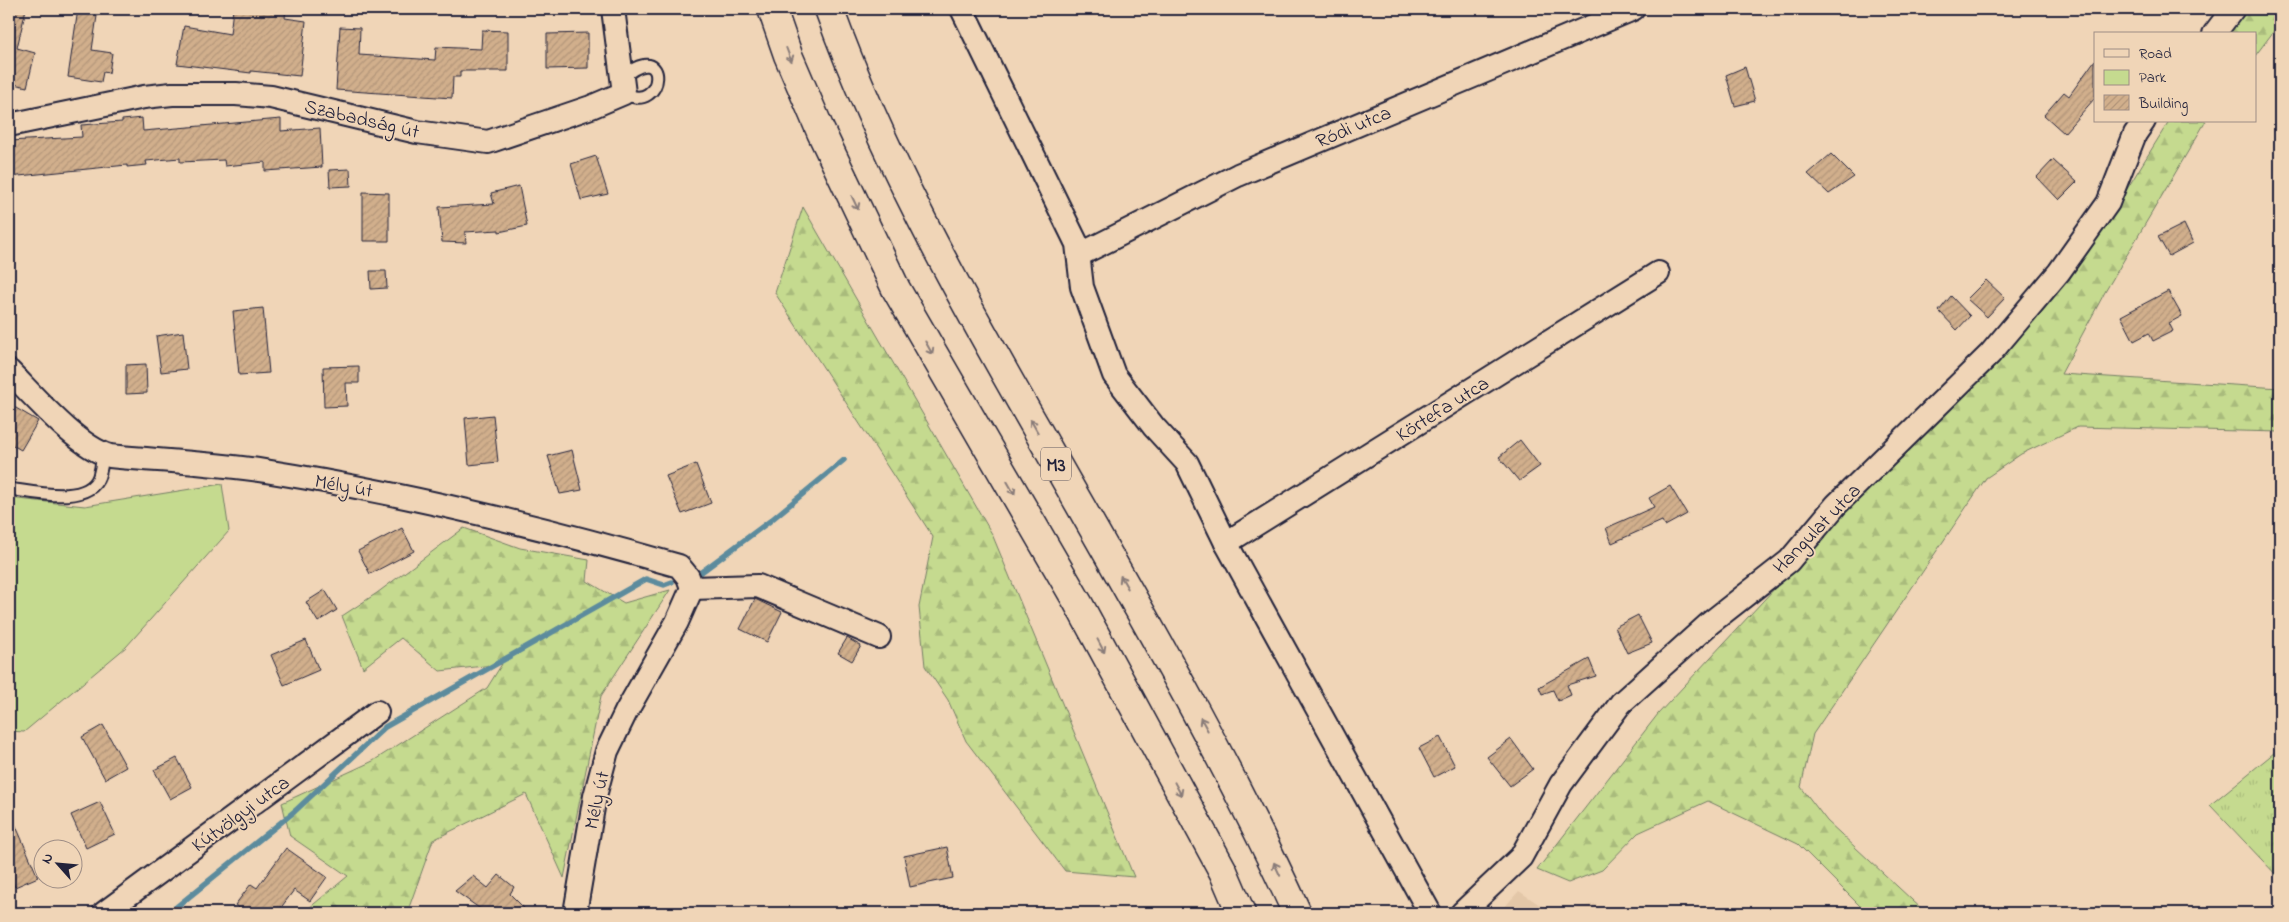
<svg xmlns="http://www.w3.org/2000/svg" width="2289" height="922" font-family="'Indie Flower',sans-serif">
<style>
.built{fill:#e3c7a8}
.grass{fill:url(#grass-tufts);stroke:#747e65}
.forest{fill:url(#forest-firs);stroke:#747e65}
.park{fill:#c5da8f;stroke:#747e65}
.lines{fill:none;stroke-linecap:round;stroke-linejoin:round}
.stream{stroke:#5b8b9d;stroke-width:5.5}
.building{fill:url(#building-hatch);stroke:#22223b}
.lane-casing{stroke:#22223b;stroke-width:15}
.street-casing{stroke:#22223b;stroke-width:26}
.highway-casing{stroke:#22223b;stroke-width:31}
.lane{stroke:#f0d5b7;stroke-width:11}
.street{stroke:#f0d5b7;stroke-width:22}
.highway{stroke:#f0d5b7;stroke-width:28}
.oneway{stroke:#897c79}
.labels{text-anchor:middle;stroke-width:4;stroke-linejoin:round;paint-order:stroke}
.shield{fill:#f0d5b7;stroke:#605860;stroke-width:1}
.shield-label{font-size:19px;font-weight:bold;fill:#22223b}
.street-label{font-size:20px;fill:#22223b;stroke:#f0d5b7}
</style>
<defs>
<pattern id="grass-tufts" width="24" height="20" patternUnits="userSpaceOnUse" patternTransform="scale(1.25)"><rect width="24" height="20" fill="#c5da8f"/><path d="M3 7l-1-3M5 7V3M7 7l1-3M15 17l-1-3M17 17v-4M19 17l1-3" fill="none" stroke="#a9bb7c"/></pattern>
<pattern id="forest-firs" width="22" height="20" patternUnits="userSpaceOnUse" patternTransform="scale(1.25)"><rect width="22" height="20" fill="#c5da8f"/><path d="M5 1l3.5 6h-7zM16 11l3.5 6h-7z" fill="#a9bb7c"/></pattern>
<pattern id="building-hatch" width="6" height="6" patternUnits="userSpaceOnUse" patternTransform="scale(1.25)"><rect width="6" height="6" fill="#d1af8c"/><path d="M-1 1l2-2M0 6l6-6M5 7l2-2" fill="none" stroke="#b3967a"/></pattern>
</defs>
<rect width="100%" height="100%" fill="#f0d5b7"/>
<filter id="ink" filterUnits="userSpaceOnUse"><feTurbulence type="fractalNoise" baseFrequency=".02" numOctaves="2"/><feDisplacementMap in="SourceGraphic" scale="10" xChannelSelector="R" yChannelSelector="G"/><feConvolveMatrix kernelMatrix="1 2 1 2 8 2 1 2 1" color-interpolation-filters="sRGB"/></filter>
<g filter="url(#ink)">
<g class="built">
<polygon points="1519,891 1552,913 1499,913"/>
<polygon points="1595,904 1600,913 1553,913"/>
</g>
<polygon class="grass" points="2280,748 2280,879 2210,805"/>
<g class="forest">
<polygon points="2238,9 2280,9 2280,23 2255,56 2255,34 2223,34"/>
<polygon points="2169,121 2206,121 2105,292 2061,374 2280,388 2280,432 2078,427 2021,454 1986,478 1813,734 1801,787 1827,821 1926,913 1867,913 1798,844 1708,801 1638,833 1602,870 1568,883 1537,870 1658,714 2090,249"/>
<polygon points="803,207 992,534 1134,877 1065,871 966,741 948,700 925,666 919,607 933,537 775,293"/>
<polygon points="464,528 520,548 589,560 587,581 624,603 670,590 601,696 564,878 526,794 433,840 407,913 303,913 348,876 290,836 282,803 373,761 487,688 502,664 440,671 401,638 363,668 342,616 377,593"/>
</g>
<polygon class="park" points="222,484 229,531 126,647 24,732 9,731 9,498 85,506"/>
<g class="lines">
<g class="stream">
<polyline points="700,573 770,521 844,460"/>
<polyline points="169,913 295,811 385,727 646,579 664,585 672,582"/>
</g>
</g>
<g class="building">
<polygon points="9,9 26,9 17,48 35,53 27,87 9,83"/>
<polygon points="78,9 98,9 92,50 112,53 109,73 103,72 101,82 68,77"/>
<polygon points="233,9 286,9 285,18 306,21 300,76 251,71 251,73 177,64 184,26 230,34"/>
<polygon points="340,27 360,28 359,55 435,60 436,47 481,49 482,30 508,31 508,71 460,71 460,77 453,77 452,98 336,90"/>
<polygon points="588,33 588,68 547,69 547,34"/>
<polygon points="2095,60 2095,98 2064,133 2044,115 2064,92 2069,96"/>
<polygon points="1745,67 1755,101 1735,106 1726,75"/>
<polygon points="142,118 143,131 281,119 281,131 320,128 322,167 265,171 265,162 225,166 224,160 180,162 180,158 146,161 147,165 127,167 127,165 9,177 9,141 82,137 81,125 122,122 122,120"/>
<polygon points="1831,154 1854,177 1829,194 1808,174"/>
<polygon points="596,156 608,194 581,200 571,164"/>
<polygon points="2053,160 2077,182 2059,200 2037,177"/>
<polygon points="350,169 351,186 330,187 329,170"/>
<polygon points="519,186 527,226 499,232 499,230 465,232 466,243 442,242 439,207 494,204 491,193"/>
<polygon points="363,192 389,193 389,241 363,241"/>
<polygon points="2184,224 2193,243 2169,256 2158,237"/>
<polygon points="370,271 386,271 387,288 371,289"/>
<polygon points="1986,280 2005,298 1987,317 1967,299"/>
<polygon points="2168,291 2182,316 2169,323 2173,331 2153,341 2149,333 2134,341 2121,316"/>
<polygon points="1951,296 1970,316 1957,330 1939,311"/>
<polygon points="263,308 269,373 239,375 233,311"/>
<polygon points="183,332 187,369 161,372 156,336"/>
<polygon points="146,364 147,393 126,394 126,365"/>
<polygon points="359,366 359,383 346,383 347,406 324,407 323,367"/>
<polygon points="9,404 38,421 21,450 9,443"/>
<polygon points="493,415 498,462 469,465 465,418"/>
<polygon points="1520,440 1540,466 1519,481 1499,457"/>
<polygon points="572,450 582,490 560,494 548,456"/>
<polygon points="696,464 711,503 682,514 666,476"/>
<polygon points="1670,486 1687,514 1665,526 1662,521 1612,543 1606,528 1654,507 1649,498"/>
<polygon points="402,528 414,551 370,574 358,551"/>
<polygon points="325,590 337,610 318,622 306,602"/>
<polygon points="755,599 782,612 767,642 740,629"/>
<polygon points="1638,615 1652,643 1627,653 1615,627"/>
<polygon points="847,638 861,646 852,661 838,653"/>
<polygon points="306,640 319,670 284,685 271,655"/>
<polygon points="1589,659 1596,676 1567,685 1571,695 1558,701 1553,690 1542,694 1539,687"/>
<polygon points="103,725 126,767 105,779 82,737"/>
<polygon points="1440,737 1455,766 1434,777 1419,748"/>
<polygon points="1511,739 1533,769 1510,786 1487,757"/>
<polygon points="177,758 192,787 170,799 154,770"/>
<polygon points="100,802 115,834 86,848 71,815"/>
<polygon points="9,810 38,877 15,887 9,874"/>
<polygon points="947,847 953,878 910,887 904,856"/>
<polygon points="286,848 327,877 310,901 294,890 277,913 246,913 235,905 251,884 257,888"/>
<polygon points="499,875 514,887 510,894 529,913 486,913 455,891 473,876 488,888"/>
</g>
<g class="lines">
<g class="lane-casing">
<g id="lane">
<path d="M622,78C671,35 665,116 624,93"/>
<path d="M9,489C33,492 89,506 99,476C101,468 103,463 101,454"/>
</g>
</g>
<g class="street-casing">
<g id="street">
<polyline points="962,9 1077,244 1082,287 1114,375 1154,427 1187,463 1226,543 1430,913"/>
<polyline points="2214,34 2233,9"/>
<polyline points="9,125 144,97 172,94 236,94 271,97 417,132 488,142 591,107 624,93 613,9"/>
<polyline points="1079,255 1238,175 1633,9"/>
<path d="M9,371C34,396 76,446 110,456C161,461 214,463 265,471C405,493 543,527 679,566L688,577L692,588L677,622L626,712L607,751L595,796L575,913"/>
<polyline points="1226,543 1658,273"/>
<polyline points="692,588 758,586 879,637"/>
<polyline points="104,913 377,712"/>
<polyline points="1462,913 1521,857 1561,784 1621,703 1710,623 1789,561 1836,505 1990,354 2059,272 2108,203 2135,134 2144,121"/>
</g>
</g>
<g class="highway-casing">
<g id="highway">
<polyline points="772,9 788,55 821,132 896,289 1078,603 1223,871 1241,913"/>
<path d="M829,9C882,155 958,292 1035,426C1126,587 1220,745 1297,913"/>
</g>
</g>
<use href="#lane" class="lane"/>
<use href="#street" class="street"/>
<use href="#highway" class="highway"/>
</g>
<defs><path id="oneway-shaft" d="M-6 0H5M1.5-3L5.5 0L1.5 3" fill="none" stroke-width="1.6" stroke-linecap="round" stroke-linejoin="round" transform="scale(1.25)"/></defs>
<g class="oneway">
<use href="#oneway-shaft" transform="translate(789 55) rotate(69)"/>
<use href="#oneway-shaft" transform="translate(855 203) rotate(65)"/>
<use href="#oneway-shaft" transform="translate(929 348) rotate(61)"/>
<use href="#oneway-shaft" transform="translate(1034 426) rotate(-120)"/>
<use href="#oneway-shaft" transform="translate(1011 488) rotate(60)"/>
<use href="#oneway-shaft" transform="translate(1124 582) rotate(-120)"/>
<use href="#oneway-shaft" transform="translate(1101 646) rotate(62)"/>
<use href="#oneway-shaft" transform="translate(1204 724) rotate(-119)"/>
<use href="#oneway-shaft" transform="translate(1178 789) rotate(62)"/>
<use href="#oneway-shaft" transform="translate(1277 869) rotate(-115)"/>
</g>
</g>
<g class="labels">
<rect class="shield" x="1041" y="447.5" width="30" height="33" rx="4"/>
<g class="shield-label">
<text x="1056" y="471">M3</text>
</g>
<g class="street-label">
<text transform="translate(362 118) rotate(13)" y="7">Szabadság út</text>
<text transform="translate(1353 126) rotate(-23)" y="7">Ródi utca</text>
<text transform="translate(1442 408) rotate(-32)" y="7">Körtefa utca</text>
<text transform="translate(344 485) rotate(10)" y="7">Mély út</text>
<text transform="translate(1816 528) rotate(-46)" y="7">Hangulat utca</text>
<text transform="translate(596 800) rotate(-78)" y="7">Mély út</text>
<text transform="translate(240 813) rotate(-36)" y="7">Kútvölgyi utca</text>
</g>
</g>
<rect width="2289" height="922" fill="none" stroke="#f0d5b7" stroke-width="30"/>
<rect x="15" y="15" width="2259" height="892" fill="none" stroke="#22223b" stroke-width="2" filter="url(#ink)"/>
<rect x="2094" y="32" width="162" height="90" fill="#f0d5b7" stroke="#9e8d85"/>
<rect x="2104" y="49" width="25" height="8" fill="#f0d5b7" stroke="#9e8d85"/>
<text x="2139" y="58" font-size="15" fill="#22223b">Road</text>
<rect x="2104" y="70" width="25" height="15" fill="#c5da8f" stroke="#9e8d85"/>
<text x="2139" y="82" font-size="15" fill="#22223b">Park</text>
<rect x="2104" y="95" width="25" height="15" fill="url(#building-hatch)" stroke="#9e8d85"/>
<text x="2139" y="108" font-size="15" fill="#22223b">Building</text>
<g transform="translate(58 864) rotate(297)"><circle r="24" fill="#f0d5b7" stroke="#9e8d85"/>
<path d="M0-4L9 19L0 12L-9 19Z" fill="#22223b"/>
<text y="-8" font-size="14" font-weight="bold" text-anchor="middle" fill="#22223b">N</text>
</g>
</svg>
